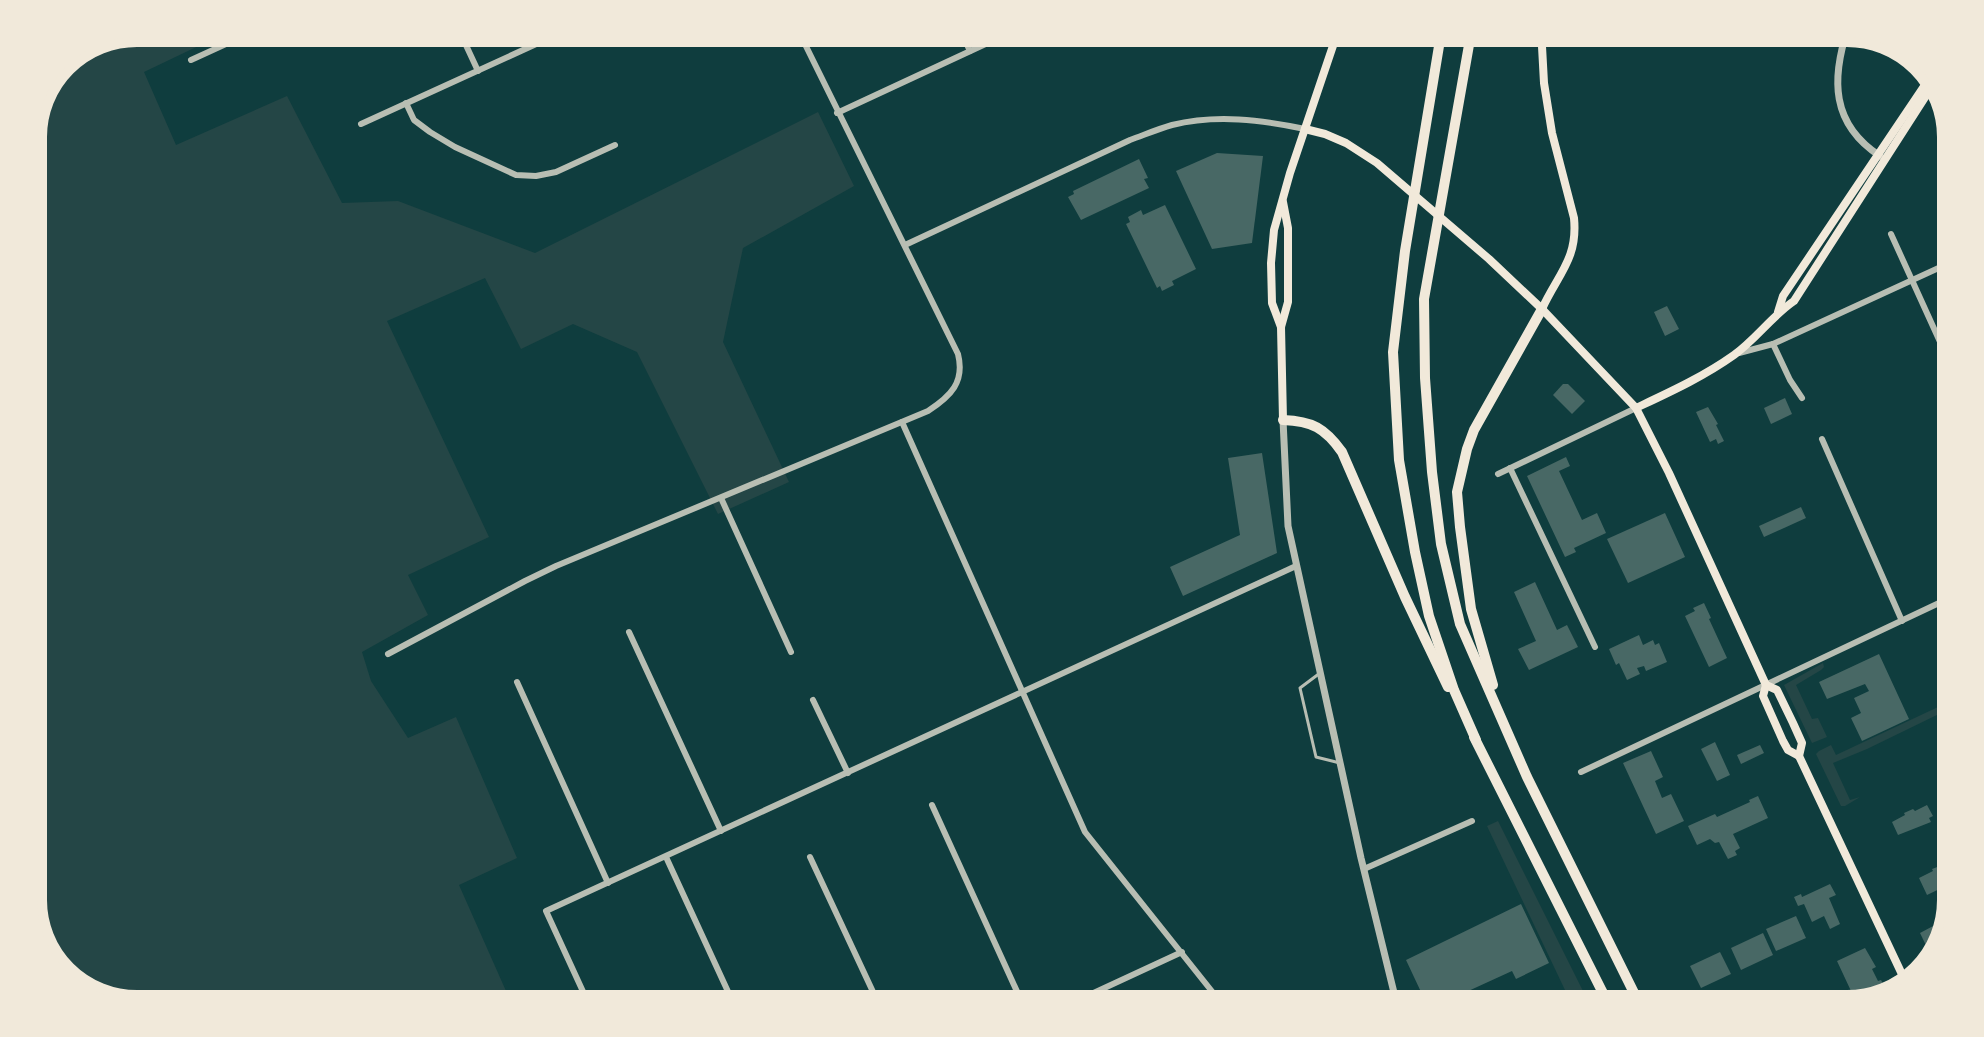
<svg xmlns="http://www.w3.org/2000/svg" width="1984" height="1037" font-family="Karla,sans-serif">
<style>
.green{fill:#244646}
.building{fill:#486865}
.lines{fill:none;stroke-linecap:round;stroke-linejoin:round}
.service{stroke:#b8beb3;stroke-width:3}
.minor{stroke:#b8beb3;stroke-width:6}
.tertiary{stroke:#b8beb3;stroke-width:7}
.secondary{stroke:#f1e9da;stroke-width:8}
.motorway{stroke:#f1e9da;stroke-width:10}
.rim{fill:none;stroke:#f1e9da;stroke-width:10}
</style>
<rect width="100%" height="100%" fill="#0f3d3e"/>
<g class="green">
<polygon points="137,28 236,28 144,72 176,145 287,96 342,203 398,201 535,253 818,112 854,186 743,248 723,342 789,482 718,514 637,352 573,324 521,349 485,278 387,321 489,537 408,575 428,615 362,652 371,681 408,738 456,717 517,858 459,885 514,1009 137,1009 89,998 47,961 28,907 28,131 60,60"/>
<polygon points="1823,663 1824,667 1821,670 1796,685 1812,719 1818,718 1827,737 1812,743 1784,685"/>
<polygon points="1938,707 1941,713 1867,749 1833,763 1850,800 1860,797 1845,806 1841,806 1816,754 1819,751 1831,745 1836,755"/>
<polygon points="1498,821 1592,1009 1574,1009 1487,826"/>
</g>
<g class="building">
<polygon points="1217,153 1263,156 1252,243 1212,249 1176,171"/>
<polygon points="1139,159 1148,178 1144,179 1149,188 1081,220 1068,197 1074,194 1073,191"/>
<polygon points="1165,205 1196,269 1172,281 1174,285 1162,291 1160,286 1157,288 1126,224 1130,222 1128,217 1141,210 1143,215"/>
<polygon points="1667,306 1679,329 1665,336 1654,312"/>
<polygon points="1563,384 1568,384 1585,401 1572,414 1553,395"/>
<polygon points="1785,398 1792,414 1771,424 1764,408"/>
<polygon points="1708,407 1718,424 1716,425 1724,441 1718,444 1716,439 1710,442 1696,412"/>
<polygon points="1262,453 1277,553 1183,596 1170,567 1240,535 1228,458"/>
<polygon points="1566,457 1570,466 1559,471 1582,520 1597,513 1606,533 1574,548 1576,552 1565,557 1527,476"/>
<polygon points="1801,507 1806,518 1764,537 1759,526"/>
<polygon points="1665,513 1685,557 1628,583 1607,539"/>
<polygon points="1535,582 1557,630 1567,625 1578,647 1529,670 1518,649 1536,641 1514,592"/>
<polygon points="1704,603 1711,618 1709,619 1727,658 1709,667 1685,616 1695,611 1693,608"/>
<polygon points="1639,635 1643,645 1653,640 1655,645 1659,643 1667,662 1646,671 1644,666 1637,668 1640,674 1627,680 1619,663 1616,665 1609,649"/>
<polygon points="1879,654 1909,719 1862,741 1851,718 1861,713 1854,698 1869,691 1865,684 1827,699 1819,682"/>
<polygon points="1715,742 1730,775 1717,781 1701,749"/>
<polygon points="1760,745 1764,753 1741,764 1737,755"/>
<polygon points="1651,751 1663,777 1655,781 1662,798 1671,794 1684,821 1656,834 1623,763"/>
<polygon points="1758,796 1768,818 1733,834 1740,848 1735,851 1737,855 1728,859 1719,842 1715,843 1710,839 1697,845 1688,826 1715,814 1717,817 1750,802 1749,800"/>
<polygon points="1927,805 1933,816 1929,818 1931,822 1898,835 1892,822 1905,815 1904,813 1913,809 1915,811"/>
<polygon points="1956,860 1956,881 1927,895 1919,878 1933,871 1932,869"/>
<polygon points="1830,884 1836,895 1829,898 1840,924 1830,929 1824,916 1812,922 1804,904 1798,906 1794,897 1801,894 1802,897"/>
<polygon points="1521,904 1549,963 1516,979 1512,971 1429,1009 1406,960"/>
<polygon points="1796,916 1806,938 1776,951 1766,929"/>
<polygon points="1935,925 1945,945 1933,960 1920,933"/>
<polygon points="1763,933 1773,955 1741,970 1731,948"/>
<polygon points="1865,948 1876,967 1872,969 1878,981 1881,980 1890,997 1858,1006 1837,961"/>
<polygon points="1720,952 1731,974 1701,988 1690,966"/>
</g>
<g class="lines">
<polyline class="service" points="1320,673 1300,688 1316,757 1340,763"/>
<g class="minor">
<polyline points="458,28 478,71"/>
<polyline points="959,28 970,51"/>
<polyline points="191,60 261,28"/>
<polyline points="406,103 414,120 430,132 455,147 516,175 536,176 556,172 615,145"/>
<polyline points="837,113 1020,28"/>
<polyline points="361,124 558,34"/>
<polyline points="1891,234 1956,377"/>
<path d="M905,245L1130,140C1144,135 1158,129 1172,125C1217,114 1261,120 1305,129"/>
<polyline points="1773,344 1790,380 1802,398"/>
<polyline points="1739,353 1773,344 1956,260"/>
<polyline points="902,422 1085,832 1226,1009"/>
<polyline points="1822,439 1902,621"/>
<polyline points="1510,468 1595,647"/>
<polyline points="1498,474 1636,408"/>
<polyline points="721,498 791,652"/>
<polyline points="629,632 721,831"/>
<path d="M388,654L525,581L556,566L928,411C951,396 965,382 958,354L797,28"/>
<polyline points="517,682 608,883"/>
<polyline points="813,700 848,773"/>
<polyline points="1581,772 1956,595"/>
<polyline points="932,805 1025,1009"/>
<polyline points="666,857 736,1009"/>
<polyline points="810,857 881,1009"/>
<polyline points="1364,869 1472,821"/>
<polyline points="591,1009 546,911 1296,566"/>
<polyline points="1059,1009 1182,952"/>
</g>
<g class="tertiary">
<path d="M1848,28C1831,79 1831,124 1880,156"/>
<polyline points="1283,420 1288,526 1361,858 1398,1009"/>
</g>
<g class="secondary">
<path d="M1541,28L1544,83L1552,133L1574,218C1578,259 1558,274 1542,309"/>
<polyline points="1305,129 1325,134 1346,143 1377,163 1489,259 1542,309 1636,408 1669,473 1766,685"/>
<polyline points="1778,312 1783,296 1933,73"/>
<polyline points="1281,327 1272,303 1271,263 1274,230 1290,173 1339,28"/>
<path d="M1636,408C1670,392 1703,377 1734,355C1756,339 1772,316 1794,301L1938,77"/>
<polyline points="1283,420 1281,327 1288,302 1288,228 1283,202"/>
<polyline points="1766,685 1777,690 1793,723 1802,743 1799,756 1908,987"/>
<polyline points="1766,685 1763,696 1783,741 1788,750 1799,756"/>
</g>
<g class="motorway">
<polyline points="1442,28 1405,251 1393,352 1399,460 1415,552 1429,616 1454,690 1476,740"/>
<polyline points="1472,28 1424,299 1425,378 1432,472 1441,544 1460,624 1527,777 1642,1009"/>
<path d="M1283,420C1312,421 1325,428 1342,452L1405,597L1448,687"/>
<polyline points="1493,685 1471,609 1460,527 1457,492 1467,449 1474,430 1542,309"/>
<polyline points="1474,737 1611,1009"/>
</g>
</g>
<path d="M0 0H1984V1037H0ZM137 42H1847A95 95 0 0 1 1942 137V900A95 95 0 0 1 1847 995H137A95 95 0 0 1 42 900V137A95 95 0 0 1 137 42Z" fill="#f1e9da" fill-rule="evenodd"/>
<path class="rim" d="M137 42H1847A95 95 0 0 1 1942 137V900A95 95 0 0 1 1847 995H137A95 95 0 0 1 42 900V137A95 95 0 0 1 137 42Z"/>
</svg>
